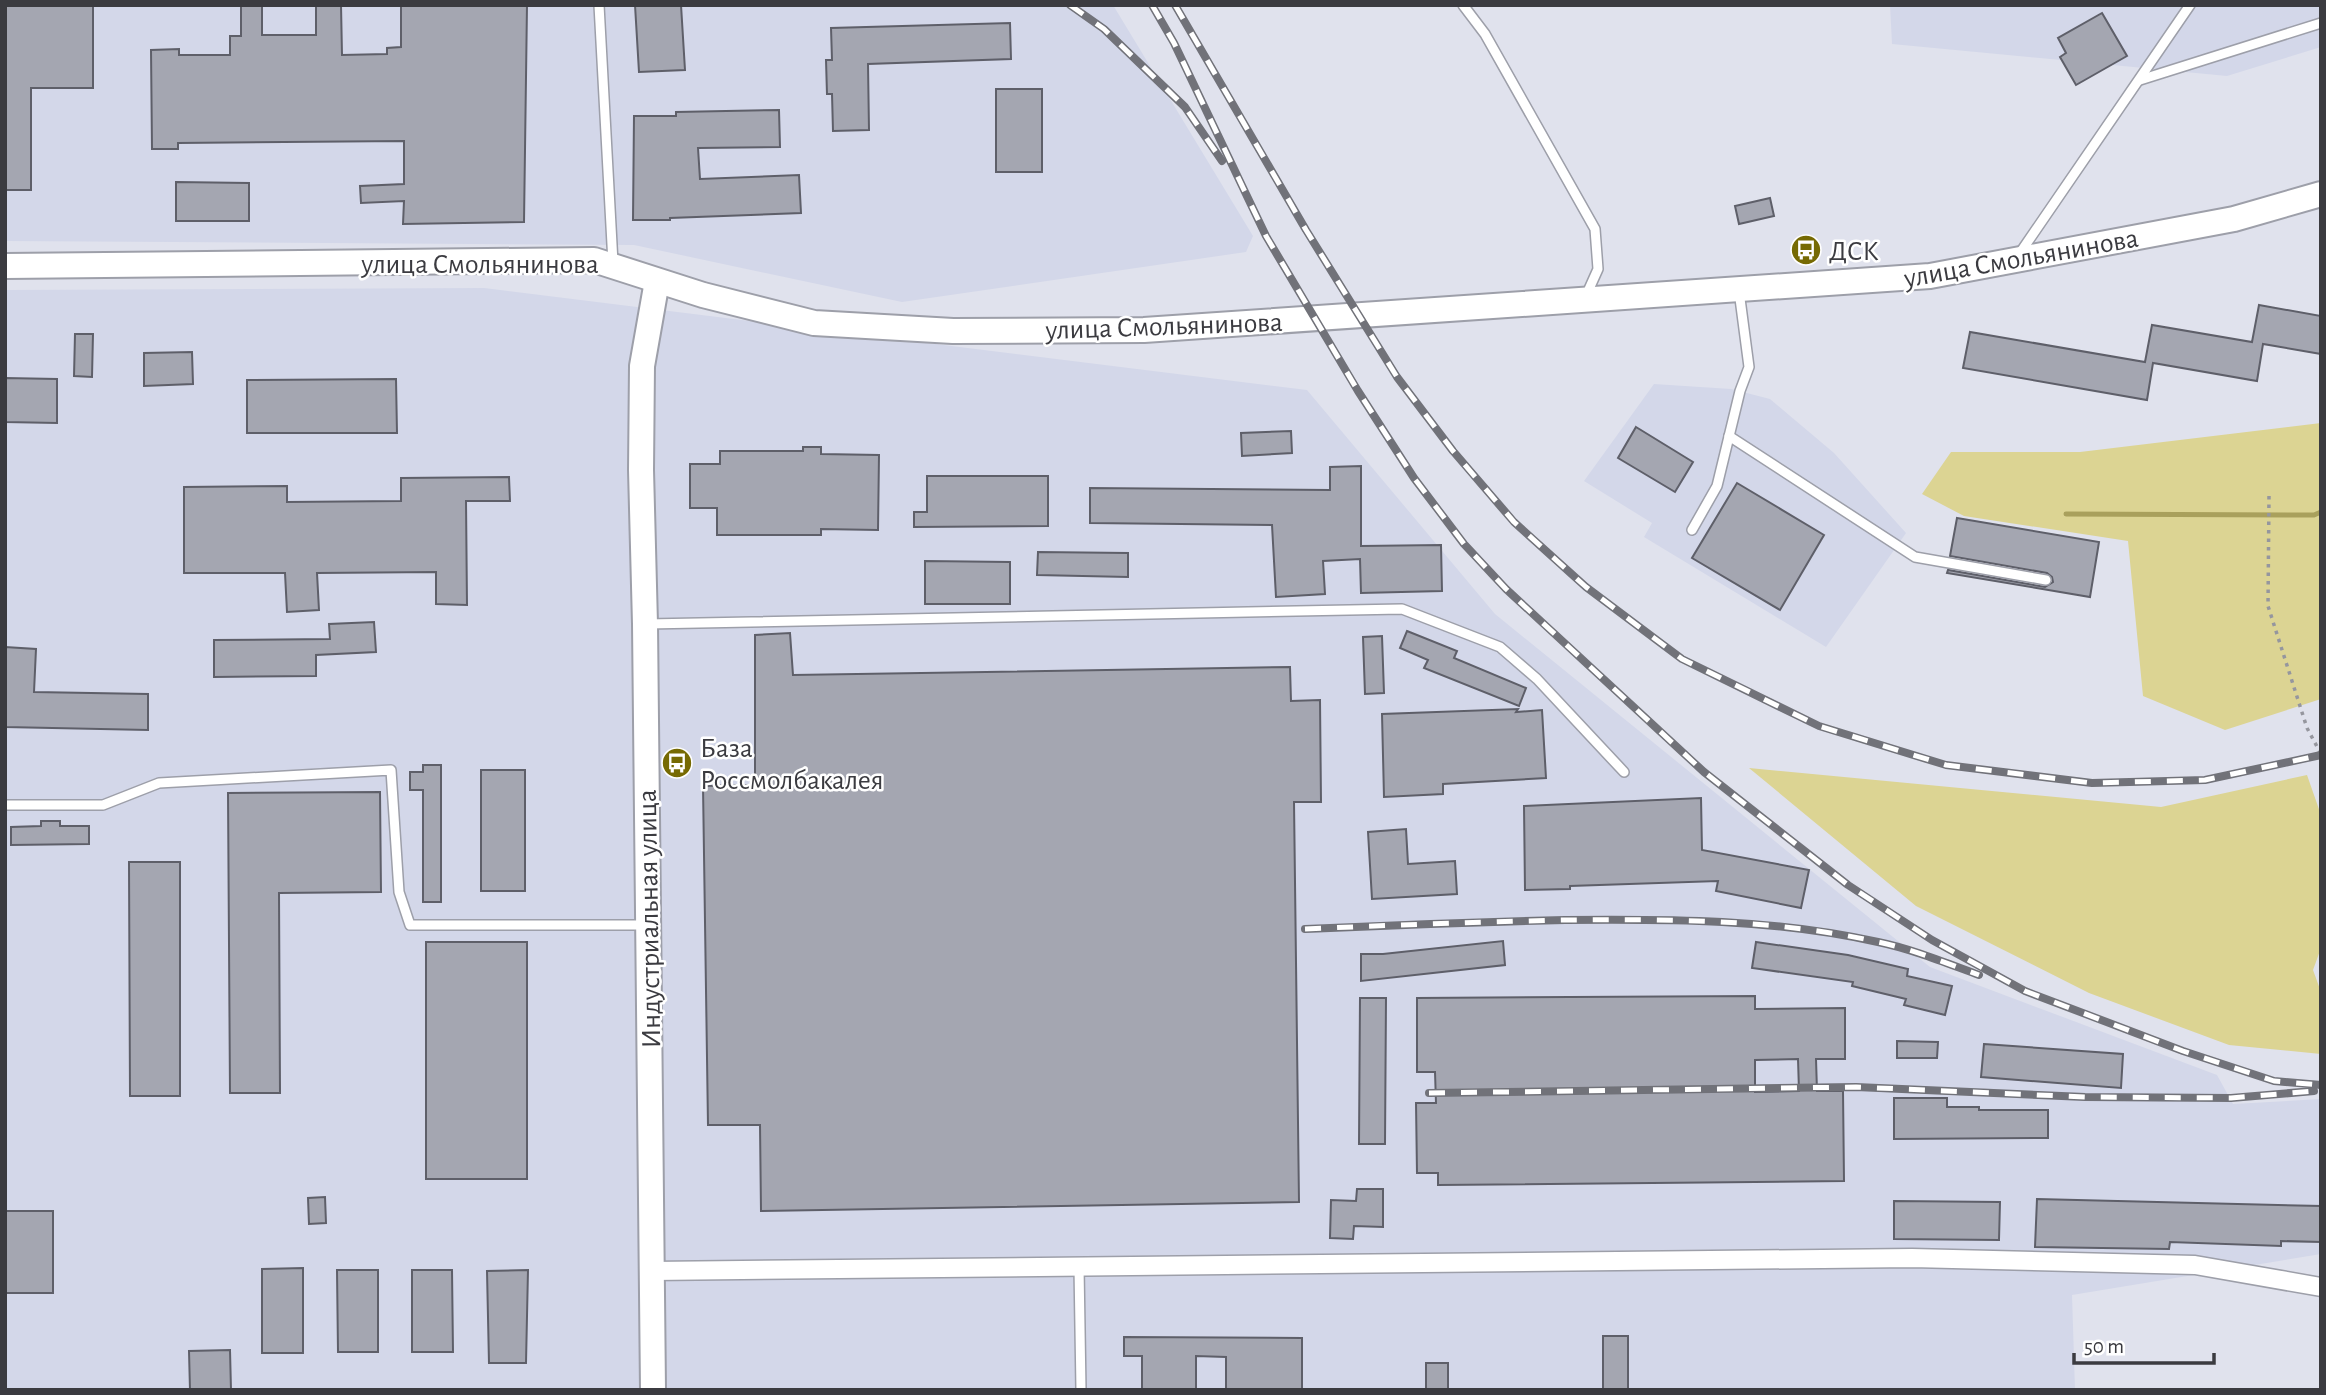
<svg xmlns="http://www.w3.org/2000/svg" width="2326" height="1395" font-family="'Alegreya Sans',sans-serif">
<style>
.built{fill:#d3d7e9}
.green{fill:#dcd493}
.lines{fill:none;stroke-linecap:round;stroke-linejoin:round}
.stream{stroke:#a9a05c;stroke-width:5}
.building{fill:#a4a6b1;stroke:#5e5f69;stroke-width:2;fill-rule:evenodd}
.lane-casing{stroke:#9d9fa9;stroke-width:12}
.street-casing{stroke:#9d9fa9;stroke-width:21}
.secondary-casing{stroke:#9d9fa9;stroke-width:28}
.path{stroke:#95969e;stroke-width:3.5;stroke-dasharray:3.5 5;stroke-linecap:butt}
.lane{stroke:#fff;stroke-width:9}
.street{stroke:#fff;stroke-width:18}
.secondary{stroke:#fff;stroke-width:24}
.rail-casing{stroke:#717279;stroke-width:8}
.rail{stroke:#fff;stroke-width:5;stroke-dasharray:16;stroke-linecap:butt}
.labels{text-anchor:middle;stroke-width:5;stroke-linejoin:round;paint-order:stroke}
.poi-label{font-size:28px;fill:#3b3b40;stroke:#fff;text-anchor:start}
.street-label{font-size:28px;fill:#3b3b40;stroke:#fff}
</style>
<rect width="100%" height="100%" fill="#e0e2ed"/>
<g class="built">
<polygon points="5,5 1113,5 1253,236 1246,252 902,302 634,245 5,241"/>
<polygon points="1890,5 2321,5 2321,47 2227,76 1892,44"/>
<polygon points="484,288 1307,390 1495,614 1930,967 2217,1075 2233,1104 2321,1099 2321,1254 2072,1295 2075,1390 5,1390 5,290"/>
<polygon points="1654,384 1731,389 1770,399 1834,453 1906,533 1826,647 1644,537 1652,523 1584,481"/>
</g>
<g class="green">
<polygon points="2321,423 2321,699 2225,730 2143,696 2128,541 1964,516 1922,494 1951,452 2080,452"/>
<polygon points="1749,768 2161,807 2307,775 2321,815 2321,948 2313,970 2321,992 2321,1054 2229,1045 2089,993 1916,906"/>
</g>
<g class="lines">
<polyline class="stream" points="2066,514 2314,515 2321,512"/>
</g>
<g class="building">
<polygon points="5,5 93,5 93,88 31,88 31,190 5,190"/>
<polygon points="241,5 262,5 262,35 316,35 316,5 341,5 342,55 387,54 387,48 401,47 401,5 527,5 524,222 403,224 404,201 361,203 360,186 404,184 404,141 178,143 178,149 152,149 151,50 179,49 179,55 230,55 230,36 241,36"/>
<polygon points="635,5 681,5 685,70 639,72"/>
<polygon points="2102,13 2127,56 2076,85 2060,57 2066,53 2058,38"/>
<polygon points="1010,23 1011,59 868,64 869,130 833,131 832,94 827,94 826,60 832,60 831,28"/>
<rect x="996" y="89" width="46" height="83"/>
<polygon points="779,110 780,147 698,148 700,179 799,175 801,213 670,218 670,220 633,220 634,116 676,116 676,112"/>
<polygon points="176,182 249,183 249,221 176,221"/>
<polygon points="1770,198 1774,216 1739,224 1735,206"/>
<polygon points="2259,305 2321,316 2321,354 2263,344 2257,381 2153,363 2147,400 1963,368 1970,332 2145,362 2152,325 2252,342"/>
<polygon points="75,334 93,334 92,377 74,376"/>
<polygon points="192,352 193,384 144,386 144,353"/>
<polygon points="5,378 57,379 57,423 5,422"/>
<polygon points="396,379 397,433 247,433 247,380"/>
<polygon points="1636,427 1693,462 1675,492 1618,458"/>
<polygon points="1291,431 1292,453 1242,456 1241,433"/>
<polygon points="803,447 821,447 821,454 879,455 878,530 821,529 821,535 717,535 717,508 690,508 690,464 720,464 720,451 803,451"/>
<polygon points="1361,466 1361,546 1441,545 1442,591 1361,593 1360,559 1323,561 1325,594 1276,597 1272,525 1090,523 1090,488 1330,490 1330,467"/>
<polygon points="927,476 1048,476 1048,526 914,527 914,512 927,512"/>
<polygon points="509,477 510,501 466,501 467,605 436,604 436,572 317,573 319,610 287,612 285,573 184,573 184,487 287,486 287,502 401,501 401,478"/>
<polygon points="1737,483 1824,535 1780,610 1692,558"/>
<polygon points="1957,518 2099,542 2090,597 1947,573 1948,570 2045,587 2053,582 2052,577 2047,573 1950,556"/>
<polygon points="1038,552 1128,553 1128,577 1037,575"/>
<polygon points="925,561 1010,562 1010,604 925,604"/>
<polygon points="374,622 376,652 316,655 316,676 214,677 214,640 330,639 329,624"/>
<polygon points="1407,631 1457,651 1454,658 1526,688 1519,706 1424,668 1428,660 1400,648"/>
<polygon points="790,633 793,675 1290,667 1291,701 1320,700 1321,802 1294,802 1299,1202 761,1211 760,1125 708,1125 703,786 755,785 755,635"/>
<polygon points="1382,636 1384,693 1365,694 1363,637"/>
<polygon points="5,647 36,649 34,692 148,694 148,730 5,727"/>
<polygon points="1518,709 1516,712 1542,710 1546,778 1443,784 1443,794 1384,797 1382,714"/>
<polygon points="423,765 441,765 441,902 423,902 423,790 410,790 410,772 423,772"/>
<rect x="481" y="770" width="44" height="121"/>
<polygon points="380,792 381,892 279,893 280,1093 230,1093 228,793"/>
<polygon points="1701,798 1702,850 1809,870 1801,908 1716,891 1718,881 1570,886 1570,889 1525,890 1524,806"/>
<polygon points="41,821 60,821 60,826 89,826 89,844 11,845 11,827 41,826"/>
<polygon points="1406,829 1408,864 1455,861 1457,894 1372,899 1368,832"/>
<polygon points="129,862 180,862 180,1096 130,1096"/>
<polygon points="1503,941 1505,965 1361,981 1361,954 1383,954"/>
<rect x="426" y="942" width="101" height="237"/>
<polygon points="1756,942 1848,955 1908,969 1907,976 1952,986 1945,1015 1904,1005 1906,999 1852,986 1853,982 1752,968"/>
<path d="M1755,996V1009L1845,1008V1059H1816L1817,1091H1843L1844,1181L1438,1185V1173H1417L1416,1103H1436L1435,1072H1417V998ZM1798,1059L1799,1091L1755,1092V1060Z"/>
<polygon points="1360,998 1386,998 1385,1144 1359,1144"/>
<polygon points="1897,1041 1938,1042 1937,1058 1897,1058"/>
<polygon points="1984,1044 2123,1054 2121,1088 1981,1077"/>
<polygon points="1894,1098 1947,1098 1947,1107 1979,1107 1979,1110 2048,1110 2048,1138 1894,1139"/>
<polygon points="1357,1189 1383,1189 1383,1227 1354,1226 1353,1239 1330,1238 1331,1200 1356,1201"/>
<polygon points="325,1197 326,1223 309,1224 308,1198"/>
<polygon points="2037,1199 2321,1206 2321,1242 2281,1241 2281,1246 2170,1242 2169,1249 2035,1247"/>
<polygon points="1894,1201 2000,1202 1999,1240 1894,1239"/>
<rect x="5" y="1211" width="48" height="82"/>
<polygon points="303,1268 303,1353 262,1353 262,1269"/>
<polygon points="337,1270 378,1270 378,1352 338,1352"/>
<polygon points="412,1270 452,1270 453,1352 412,1352"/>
<polygon points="528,1270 526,1363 489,1363 487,1271"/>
<rect x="1603" y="1336" width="25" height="54"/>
<polygon points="1124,1337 1302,1338 1302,1390 1226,1390 1226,1357 1196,1356 1196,1390 1142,1390 1142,1356 1124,1356"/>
<polygon points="230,1350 231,1390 190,1390 189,1351"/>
<rect x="1426" y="1363" width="22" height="27"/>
</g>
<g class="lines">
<g class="lane-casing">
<g id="lane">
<polyline points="599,5 613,263"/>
<polyline points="1463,5 1485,34 1595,229 1598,269 1585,298"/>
<polyline points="2140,80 2321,23"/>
<polyline points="2020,253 2190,5"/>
<polyline points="1729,436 1915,557 2046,580"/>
<polyline points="1692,530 1717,486 1740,391 1749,367 1739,291"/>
<polyline points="647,624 1402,609 1500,647 1537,679 1624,772"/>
<polyline points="5,805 103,805 159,783 391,770 399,892 410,925 648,925"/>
<polyline points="1079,1267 1081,1390"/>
</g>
</g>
<g class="street-casing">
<polyline id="street" points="652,1271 1912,1258 2195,1265 2321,1287"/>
</g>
<g class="secondary-casing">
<g id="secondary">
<polyline points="5,266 594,260 703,295 814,323 953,331 1144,330 1930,276 2234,219 2321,194"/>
<polyline points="653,1390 645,624 641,470 642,366 657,281"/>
</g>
</g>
<polyline class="path" points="2269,496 2268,606 2307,728 2321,754"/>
<use href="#lane" class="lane"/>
<use href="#street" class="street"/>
<use href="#secondary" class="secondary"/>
<g class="rail-casing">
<g id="rail">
<polyline points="1070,5 1104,29 1185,107 1222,161"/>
<polyline points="1152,5 1174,43 1266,236 1358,391 1414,478 1464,544 1506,589 1704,772 1848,885 1932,940 2025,991 2183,1051 2274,1081 2321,1085"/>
<polyline points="1175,5 1306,230 1397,377 1453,451 1514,522 1586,587 1682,659 1819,726 1946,765 2092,783 2205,780 2321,755"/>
<path d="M1305,929C1392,925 1478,922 1565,920C1669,919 1776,919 1878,942C1912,949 1946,963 1979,975"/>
<polyline points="1429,1093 1856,1087 2085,1097 2231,1098 2314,1091"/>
</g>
</g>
<use href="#rail" class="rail"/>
</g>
<defs>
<g id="bus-disc" transform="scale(1.575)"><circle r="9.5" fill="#766a03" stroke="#fff"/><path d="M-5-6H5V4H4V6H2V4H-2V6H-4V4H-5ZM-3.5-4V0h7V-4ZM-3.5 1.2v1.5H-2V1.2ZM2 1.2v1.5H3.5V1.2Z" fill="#fff"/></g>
</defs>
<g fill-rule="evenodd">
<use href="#bus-disc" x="1806" y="250"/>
<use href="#bus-disc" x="677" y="763"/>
</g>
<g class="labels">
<g class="poi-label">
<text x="1829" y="260">ДСК</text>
<text x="700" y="757">База<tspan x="700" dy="32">Россмолбакалея</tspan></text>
</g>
<g class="street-label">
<text transform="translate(2021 257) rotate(-10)" y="10">улица Смольянинова</text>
<text x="480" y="273">улица Смольянинова</text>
<text transform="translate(1164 325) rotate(-2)" y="10">улица Смольянинова</text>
<text transform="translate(648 919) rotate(-91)" y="10">Индустриальная улица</text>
</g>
</g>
<rect width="2326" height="1395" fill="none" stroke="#3b3b40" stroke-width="14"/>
<path d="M2074 1353v10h140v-10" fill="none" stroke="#3b3b40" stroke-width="3.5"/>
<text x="2084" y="1353" font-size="21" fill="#3b3b40" stroke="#ffffff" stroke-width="5" paint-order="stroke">50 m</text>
</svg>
